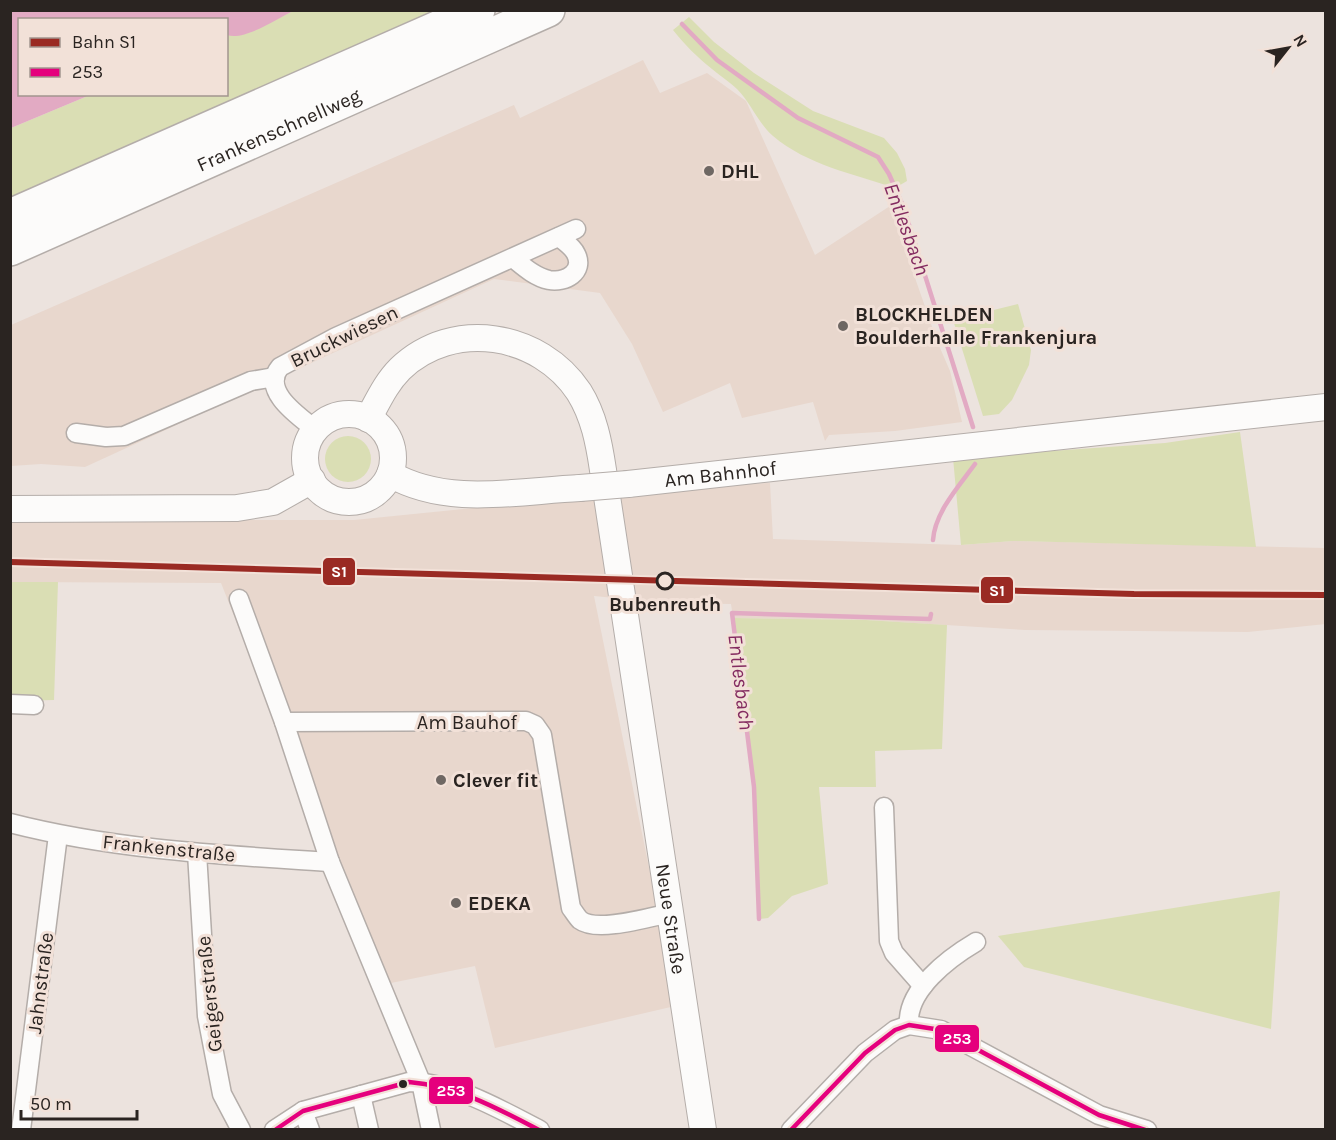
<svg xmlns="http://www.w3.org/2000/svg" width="1336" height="1140" font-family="Karla,sans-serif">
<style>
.built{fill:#e8d7cd}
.green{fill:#dadeb4}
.water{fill:#e2aac3}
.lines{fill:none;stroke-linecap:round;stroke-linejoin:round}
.stream{stroke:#e2aac3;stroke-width:4.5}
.street-casing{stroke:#b4ada9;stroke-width:21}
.secondary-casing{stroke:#b4ada9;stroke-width:28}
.highway-casing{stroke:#b4ada9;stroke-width:36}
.street{stroke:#fcfbfa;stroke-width:18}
.secondary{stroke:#fcfbfa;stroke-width:26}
.highway{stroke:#fcfbfa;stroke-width:33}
.secondary-bridge-casing{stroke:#b4ada9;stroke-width:28;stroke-linecap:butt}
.secondary-bridge{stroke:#fcfbfa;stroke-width:26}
.bus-1-casing{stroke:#f2e1d8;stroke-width:9}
.bus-1{stroke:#e5007d;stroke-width:4.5}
.rail-1-casing{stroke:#f2e1d8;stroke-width:10}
.rail-1{stroke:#9a2a23;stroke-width:6}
.poi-dot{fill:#6e6763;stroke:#f2e1d8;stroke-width:2}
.stop-dot{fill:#f2e1d8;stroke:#2a2421;stroke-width:3}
.bus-dot{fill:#2a2421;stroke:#f2e1d8;stroke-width:2}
.labels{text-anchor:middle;stroke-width:6;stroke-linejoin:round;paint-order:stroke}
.street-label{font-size:20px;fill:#2a2421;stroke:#f2e1d8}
.poi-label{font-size:20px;font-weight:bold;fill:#2a2421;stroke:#f2e1d8;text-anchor:start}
.stop-label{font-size:20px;font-weight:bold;fill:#2a2421;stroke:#f2e1d8}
.water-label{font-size:21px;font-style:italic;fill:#842b60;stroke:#f2e1d8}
.line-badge{stroke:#f2e1d8;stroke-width:2}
.badge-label{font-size:16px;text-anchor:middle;font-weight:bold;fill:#fff}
</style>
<rect width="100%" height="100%" fill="#ece3de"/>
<g class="built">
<polygon points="643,60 660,93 707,73 746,101 815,255 890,206 937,341 950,371 962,422 895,431 829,435 825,441 813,402 742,418 730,383 663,412 632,344 600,293 494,279 85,467 41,464 11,466 11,325 514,105 520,118"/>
<polygon points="770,483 773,539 961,545 1013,541 1325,548 1326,624 1248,632 1026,630 866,620 733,618 731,604 667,603 594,596 662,932 675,1006 495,1048 475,966 381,985 221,583 11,582 11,520 354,520 682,487"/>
</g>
<g class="green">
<polygon points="293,11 436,11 11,198 11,128 90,95 226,94 227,35 250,32"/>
<path d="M689,17L714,42L754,73L813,111L884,138L897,153L905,169L907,181L895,188C854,174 807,165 773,136C758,123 751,103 737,89C730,82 720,76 712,69C697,57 685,45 673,30Z"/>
<polygon points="1018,304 1031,350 1029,365 1012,400 999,414 983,416 953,320"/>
<polygon points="1240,432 1256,547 1013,541 961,545 953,458 1165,443"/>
<circle cx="348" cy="459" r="23"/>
<polygon points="10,582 58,582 54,700 11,701"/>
<polygon points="733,618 866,620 947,625 942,749 875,751 876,787 819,787 828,884 792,896 768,918 759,919 754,787"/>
<polygon points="1280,891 1271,1029 1024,967 998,936"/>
</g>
<path class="water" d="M11,10H293V11C277,19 244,41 227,35V43L226,20H20V94L90,95L11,128Z"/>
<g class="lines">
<g class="stream">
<polyline points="682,24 717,60 798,118 878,157 889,174 903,206 973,427"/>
<path d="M933,540C935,512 959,486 975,464"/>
<polyline points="759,919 754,787 732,613 930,619 931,614"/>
</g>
<g class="street-casing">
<g id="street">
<path d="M513,258C524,267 535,277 549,280C565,283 585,272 576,254C573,247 565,242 559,237"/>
<path d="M316,430C300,417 260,391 280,367L336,337L576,229"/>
<polyline points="76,433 106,437 124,436 251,381 275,377"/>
<polyline points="239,599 284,722 330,862 421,1082 431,1130"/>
<polyline points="10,704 34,705"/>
<path d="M284,722L526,721L535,725L542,735L571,908C574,912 577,917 580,920C597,933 650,917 670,913"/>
<polyline points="884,807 889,941 894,953 923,986"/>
<path d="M10,823C115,850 223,855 330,862"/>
<polyline points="197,853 207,1016 222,1094 241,1130"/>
<path d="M909,1025C906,990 949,958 976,942"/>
<polyline points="361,1095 369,1130"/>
<polyline points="303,1111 310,1130"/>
<polyline points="21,1130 58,835"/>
<path d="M274,1130L303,1111L409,1082C454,1082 501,1110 540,1130"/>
<polyline points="791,1130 865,1053 895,1030 909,1025 941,1030 1099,1115 1147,1130"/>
</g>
</g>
<g class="secondary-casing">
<g id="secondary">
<circle cx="349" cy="458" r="44"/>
<path id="s1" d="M368,419C378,401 386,383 400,369C453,318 540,333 579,392C594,416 599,443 603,470L703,1130"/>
<path d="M390,474C447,507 517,491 580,488"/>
<path id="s2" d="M628,484L1326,407"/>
<polyline points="10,509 237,508 273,502 312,480"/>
</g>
</g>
<g class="highway-casing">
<g id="highway">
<polyline points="10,216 478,10"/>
<path id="s3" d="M10,249L548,10"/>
</g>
</g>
<use href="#street" class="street"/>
<use href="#secondary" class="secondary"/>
<use href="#highway" class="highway"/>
<g class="secondary-bridge-casing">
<polyline id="secondary-bridge" points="580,488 628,484"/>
</g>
<use href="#secondary-bridge" class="secondary-bridge"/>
<g class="bus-1-casing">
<g id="bus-1">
<path d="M275,1130L303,1111L409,1082C457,1086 497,1108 539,1130"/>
<polyline points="791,1130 865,1053 895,1030 909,1025 941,1030 1099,1115 1145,1130"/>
</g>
</g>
<use href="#bus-1" class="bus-1"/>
<g class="rail-1-casing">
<polyline id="rail-1" points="10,562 1134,594 1326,595"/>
</g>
<use href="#rail-1" class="rail-1"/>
</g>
<g class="poi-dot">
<circle cx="709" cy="171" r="6"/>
<circle cx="843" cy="326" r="6"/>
<circle cx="441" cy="780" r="6"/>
<circle cx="456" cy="903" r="6"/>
</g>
<circle class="stop-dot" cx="665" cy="581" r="8"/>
<circle class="bus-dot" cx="403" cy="1084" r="5"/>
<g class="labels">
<g class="street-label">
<text dy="7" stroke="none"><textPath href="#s3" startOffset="294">Frankenschnellweg</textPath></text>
<text transform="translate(344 336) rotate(-26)" y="7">Bruckwiesen</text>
<text dy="7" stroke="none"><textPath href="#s2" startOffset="93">Am Bahnhof</textPath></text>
<text x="467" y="729">Am Bauhof</text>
<text transform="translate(169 848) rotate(6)" y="7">Frankenstraße</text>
<text dy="7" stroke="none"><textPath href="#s1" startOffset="801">Neue Straße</textPath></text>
<text transform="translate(40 983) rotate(-83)" y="7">Jahnstraße</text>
<text transform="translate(209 994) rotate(-96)" y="7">Geigerstraße</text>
</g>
<g class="poi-label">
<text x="721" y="178">DHL</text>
<text x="855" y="321">BLOCKHELDEN<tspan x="855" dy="23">Boulderhalle Frankenjura</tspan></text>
<text x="453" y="787">Clever fit</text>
<text x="468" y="910">EDEKA</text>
</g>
<g class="stop-label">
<text x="665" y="611">Bubenreuth</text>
</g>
<g class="water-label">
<text transform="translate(907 229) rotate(70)" y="7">Entlesbach</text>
<text transform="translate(741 682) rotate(83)" y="7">Entlesbach</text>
</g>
</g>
<g class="line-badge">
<rect x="322" y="557" width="34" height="29" rx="6" fill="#9a2a23"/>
<rect x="980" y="576" width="34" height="28" rx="6" fill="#9a2a23"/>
<rect x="934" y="1024" width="46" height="29" rx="6" fill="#e5007d"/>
<rect x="428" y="1076" width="46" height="29" rx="6" fill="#e5007d"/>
</g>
<g class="badge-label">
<text x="339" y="577">S1</text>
<text x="997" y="596">S1</text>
<text x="957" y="1044">253</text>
<text x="451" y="1096">253</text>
</g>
<rect width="1336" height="1140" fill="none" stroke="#2a2421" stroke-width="24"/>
<rect x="18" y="18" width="210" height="78" fill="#f2e1d8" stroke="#a2958f" stroke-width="1.5"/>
<rect x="30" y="38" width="30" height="9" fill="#9a2a23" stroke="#a2958f" stroke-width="1.5"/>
<text x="72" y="48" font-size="18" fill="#2a2421">Bahn S1</text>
<rect x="30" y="68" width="30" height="9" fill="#e5007d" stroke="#a2958f" stroke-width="1.5"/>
<text x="72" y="78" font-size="18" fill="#2a2421">253</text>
<g transform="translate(1288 48) rotate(59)" stroke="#f2e1d8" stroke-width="4.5" paint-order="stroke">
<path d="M0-4.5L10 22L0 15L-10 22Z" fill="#2a2421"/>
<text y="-9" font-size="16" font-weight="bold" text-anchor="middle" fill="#2a2421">N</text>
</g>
<path d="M21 1110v9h116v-9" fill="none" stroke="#2a2421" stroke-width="3"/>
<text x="30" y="1110" font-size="18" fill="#2a2421" stroke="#f2e1d8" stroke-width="4.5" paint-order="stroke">50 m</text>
</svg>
